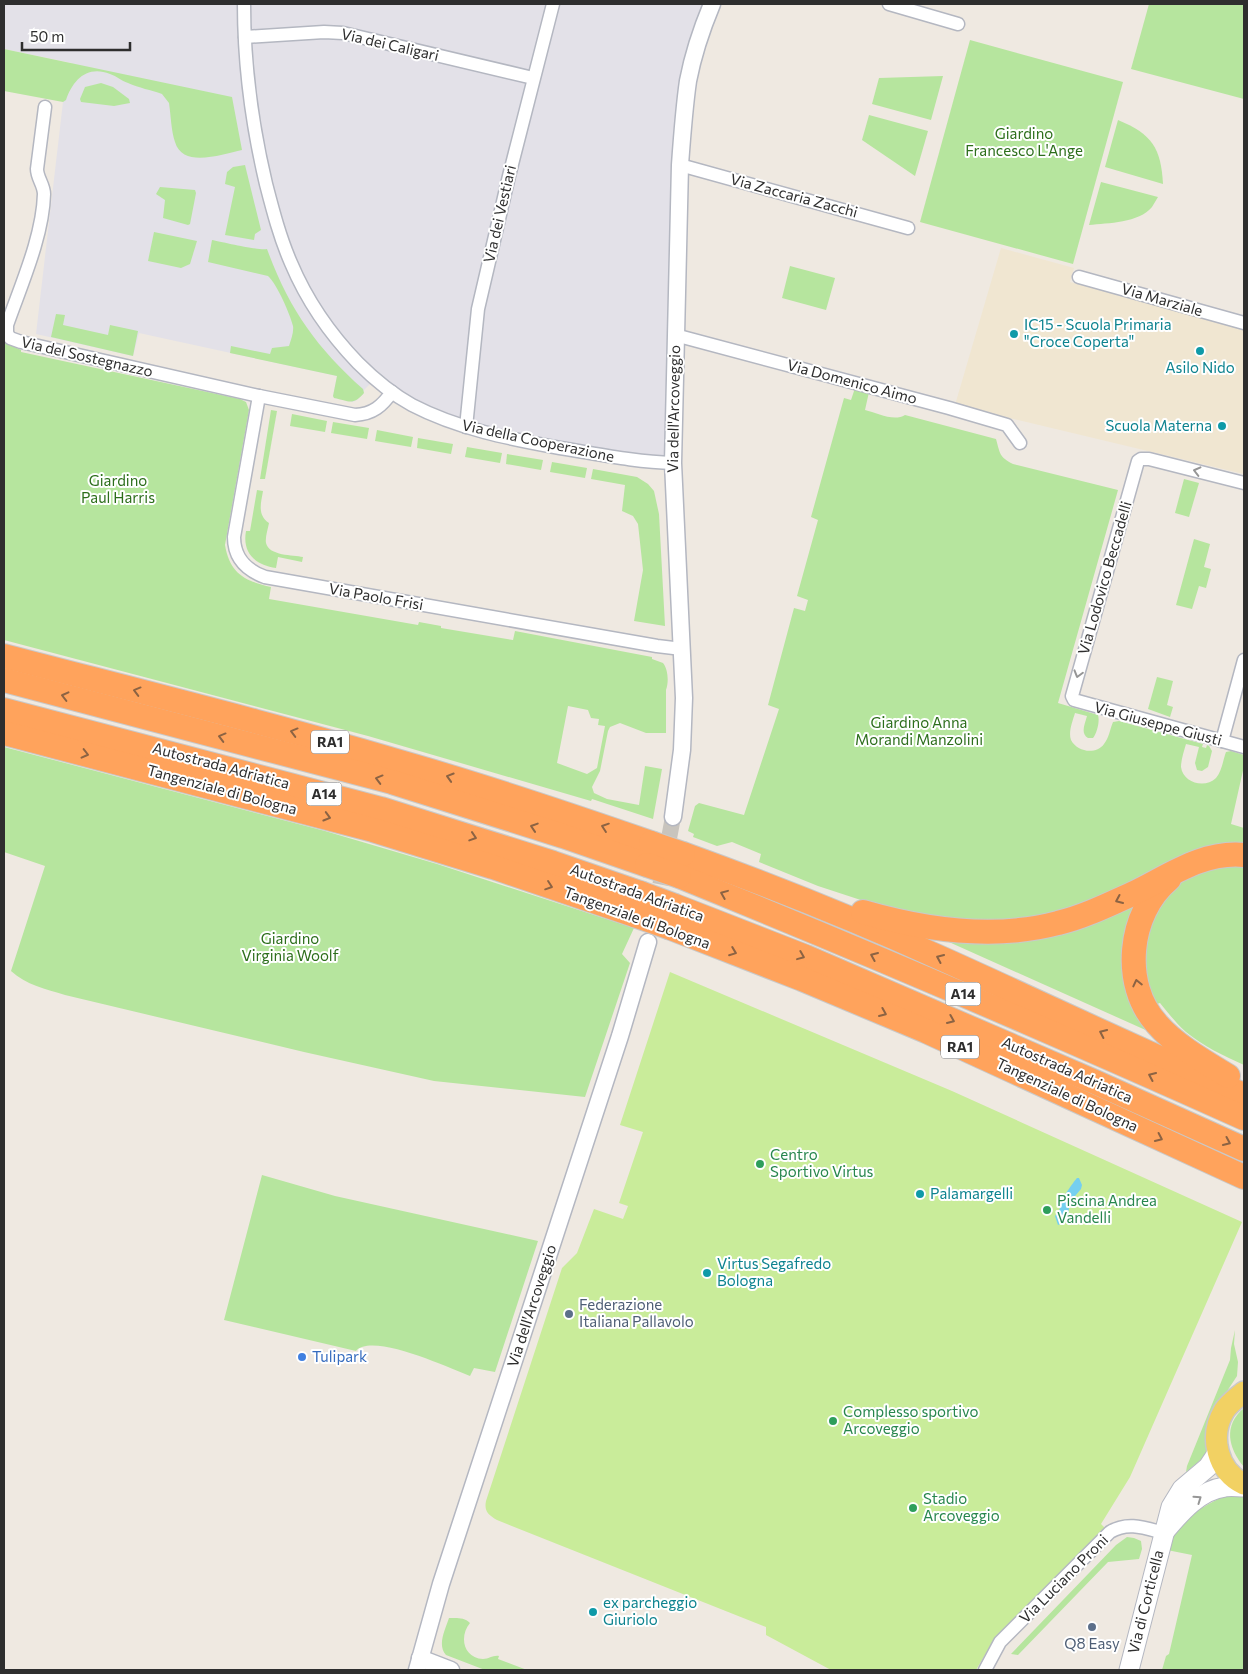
<svg xmlns="http://www.w3.org/2000/svg" width="1248" height="1674" font-family="Commissioner,sans-serif">
<style>
.industrial{fill:#e3e1e8}
.education{fill:#f0e6d1}
.green{fill:#b6e59e;fill-rule:evenodd}
.pitch{fill:#c9ec9a}
.water{fill:#75cff0}
.lines{fill:none;stroke-linecap:round;stroke-linejoin:round}
.tertiary-tunnel{stroke:#c8c4bd;stroke-width:16;stroke-dasharray:16 8;stroke-linecap:butt}
.minor-casing{stroke:#b4b7c1;stroke-width:15}
.tertiary-casing{stroke:#b4b7c1;stroke-width:19}
.secondary-casing{stroke:#b4b7c1;stroke-width:21}
.primary-casing{stroke:#c9c9c9;stroke-width:24}
.motorway-casing{stroke:#c9c9c9;stroke-width:26}
.minor{stroke:#fff;stroke-width:12}
.tertiary{stroke:#fff;stroke-width:16}
.secondary{stroke:#fff;stroke-width:19}
.primary{stroke:#f2d163;stroke-width:21}
.motorway{stroke:#ffa35c;stroke-width:24}
.motorway-bridge-casing{stroke:#c9c9c9;stroke-width:26;stroke-linecap:butt}
.motorway-bridge{stroke:#ffa35c;stroke-width:24}
.oneway{stroke:#969696}
.oneway2{stroke:#8c6343}
.culture-dot{fill:#0f9aa8;stroke:#fff;stroke-width:2}
.leisure-dot{fill:#2e9e5b;stroke:#fff;stroke-width:2}
.service-dot{fill:#5c6f8a;stroke:#fff;stroke-width:2}
.shop-dot{fill:#3f7fe0;stroke:#fff;stroke-width:2}
.labels{text-anchor:middle;stroke-width:4;stroke-linejoin:round;paint-order:stroke}
.shield{fill:#fff;stroke:#6d6d6d;stroke-width:1}
.shield-label{font-size:14px;font-weight:bold;fill:#2e2e2e}
.street-label{font-size:15px;fill:#2e2e2e;stroke:#fff}
.park-label{font-size:15px;fill:#2c6e1b;stroke:#fff}
.culture-label{font-size:15px;fill:#0d838f;stroke:#fff;text-anchor:start}
.leisure-label{font-size:15px;fill:#27864d;stroke:#fff;text-anchor:start}
.service-label{font-size:15px;fill:#4e5e75;stroke:#fff;text-anchor:start}
.shop-label{font-size:15px;fill:#366cbe;stroke:#fff;text-anchor:start}
</style>
<rect width="100%" height="100%" fill="#efe9e1"/>
<polygon class="industrial" points="4,4 707,4 686,54 679,101 673,463 466,427 375,379 364,390 363,394 357,400 353,402 334,398 333,396 337,376 139,333 133,356 36,334 63,102 72,63 4,49"/>
<polygon class="education" points="1001,248 1074,268 1070,282 1244,329 1244,474 955,405"/>
<g class="green">
<polygon points="1149,4 1244,4 1244,99 1131,69"/>
<polygon points="970,40 1123,82 1073,264 920,222"/>
<path d="M4,49L232,97L242,150C222,154 183,169 175,142C171,130 171,116 169,103L162,94C151,90 139,88 128,83C121,81 117,76 110,74C87,65 73,80 66,100L63,102L4,91Z"/>
<polygon points="943,76 931,120 872,104 879,78"/>
<polygon points="101,83 113,87 129,99 130,103 114,106 81,102 80,99 85,87"/>
<polygon points="869,115 928,131 915,176 862,140"/>
<path d="M1118,120C1152,134 1161,148 1163,184L1105,167Z"/>
<polygon points="245,165 261,230 255,234 254,240 225,235 235,187 225,184 227,172 233,167"/>
<path d="M1101,182L1158,197C1156,200 1154,204 1152,207C1139,223 1108,223 1089,225Z"/>
<polygon points="160,187 195,190 196,193 190,224 188,225 163,218 165,200 156,194"/>
<polygon points="154,232 197,241 190,264 181,268 148,261"/>
<path d="M212,240C222,242 260,251 267,249C289,309 316,347 363,389L364,393C353,406 349,401 334,398L333,396L337,376L230,353L231,346L270,354L272,348L289,346C291,340 294,332 293,326C290,314 277,284 268,276L208,262Z"/>
<polygon points="790,266 835,278 826,310 782,298"/>
<polygon points="56,314 65,315 63,325 108,335 110,325 138,331 133,356 51,337"/>
<path d="M4,342L21,350V352L240,399L246,402L249,410L225,545C230,574 245,581 271,587L269,599L418,625L419,622L441,626V628L513,640L515,631L652,657V659L663,663C668,669 669,682 666,690V733H646L620,723L610,727L608,731L600,771L592,787L594,793L607,799L639,805L645,766L662,769L653,819L592,799L591,801L368,736L4,640ZM568,706L588,710L591,718L599,719L598,725L605,726L597,768L587,774L557,763Z"/>
<path d="M855,388L869,392L865,410C877,413 894,422 905,415L996,439C1000,453 999,457 1013,464L1118,490L1058,703L1098,715C1100,721 1097,733 1093,738H1088C1080,733 1085,724 1087,716L1075,713C1073,720 1068,732 1071,740C1077,752 1096,755 1104,744C1109,738 1110,729 1113,722L1119,721L1203,744L1202,747L1206,748L1207,745L1209,746L1212,751L1208,767L1202,771L1197,770L1195,763L1199,747L1186,744C1184,751 1181,760 1181,767C1183,783 1205,789 1216,778C1222,771 1223,760 1226,752L1231,751L1244,755V766L1231,824L1244,828V846L1055,916L969,924L876,905L818,886L759,862L761,854L732,842L717,846L693,837L694,834L688,831L695,806L699,803L744,815L779,709L768,705L794,608L805,611L808,600L797,596L818,520L811,517L844,398L851,400Z"/>
<polygon points="271,410 277,411 265,479 260,479"/>
<polygon points="292,414 327,421 325,432 290,426"/>
<polygon points="333,422 369,428 367,439 331,433"/>
<polygon points="377,430 413,437 411,447 375,441"/>
<polygon points="418,438 453,444 451,454 417,448"/>
<polygon points="467,447 502,453 500,463 465,457"/>
<polygon points="507,454 543,460 541,470 506,464"/>
<polygon points="552,462 587,468 585,478 550,472"/>
<polygon points="593,469 637,477 648,484 654,491 659,514 665,626 634,621 643,570 638,524 633,516 622,511 625,485 591,479"/>
<polygon points="1184,479 1199,483 1189,517 1175,513"/>
<path d="M257,490L263,491C261,503 257,515 269,523C268,529 265,537 266,543C269,556 293,555 303,557L302,562L278,557L276,568C255,565 242,553 246,531H250Z"/>
<polygon points="1194,539 1210,544 1204,567 1211,569 1206,588 1199,586 1192,609 1176,605"/>
<polygon points="1157,677 1173,681 1167,705 1173,707 1170,717 1148,709"/>
<path d="M4,747L325,831L437,864L634,928L622,954L630,963L585,1097L434,1081L304,1052L65,995C46,989 26,985 11,971L45,866L4,852Z"/>
<path d="M1244,865V1065C1224,1056 1203,1046 1186,1032C1176,1023 1168,1013 1160,1003L1157,1004L1152,996L1142,962L1151,916L1176,885L1206,868Z"/>
<polygon points="1143,897 1139,909 1150,1032 940,938"/>
<path d="M262,1175L335,1196L538,1241L495,1372L474,1368L470,1376C449,1368 372,1332 356,1351L224,1320Z"/>
<polygon points="1235,1330 1234,1344 1238,1362 1237,1376 1216,1408 1208,1449 1204,1457 1186,1472 1187,1466 1230,1360 1231,1348"/>
<path d="M1244,1408V1467C1228,1448 1223,1425 1244,1408Z"/>
<path d="M1228,1494H1244V1670H1162L1166,1656L1169,1654L1192,1555L1167,1550C1170,1544 1172,1537 1176,1531C1187,1514 1210,1503 1228,1494Z"/>
<polygon points="1127,1537 1134,1538 1141,1541 1142,1549 1139,1559 1108,1562 1018,1655 1011,1654 1116,1545"/>
<path d="M449,1618C457,1618 464,1617 470,1623C459,1636 463,1658 483,1659C489,1659 493,1655 499,1656L498,1659L527,1670H485L446,1655C437,1645 445,1630 449,1618Z"/>
</g>
<path class="pitch" d="M670,972L952,1091L1242,1222L1130,1477L1101,1524L1106,1529L992,1643L976,1670H831L766,1635V1627L497,1520C488,1515 484,1511 486,1501L562,1268L577,1253L594,1209L623,1219L628,1206L619,1203L643,1132L620,1125Z"/>
<path class="water" d="M1077,1178H1079L1082,1185L1081,1189L1070,1202L1067,1221L1058,1225L1055,1216C1062,1208 1059,1207 1062,1200C1063,1197 1075,1180 1077,1178Z"/>
<g class="lines">
<polyline class="tertiary-tunnel" points="656,908 673,817"/>
<g class="minor-casing">
<g id="minor">
<path d="M244,4C244,64 252,125 266,184C273,211 280,238 291,263C307,301 330,334 358,363C374,379 392,394 412,405C458,429 510,439 560,448C598,454 635,462 673,463"/>
<polyline points="889,4 958,24"/>
<polyline points="245,37 324,32 343,33 533,78"/>
<path d="M45,107L37,169C37,178 44,185 44,194C43,236 21,285 7,325V333L10,338L21,342L259,396L355,415C373,414 382,406 392,392"/>
<polyline points="680,165 908,228"/>
<polyline points="1079,277 1244,323"/>
<polyline points="675,335 949,408 1007,425 1020,443"/>
<path d="M259,396L234,537C234,558 246,570 265,577L657,646L682,649"/>
<polyline points="466,427 478,309 509,176 553,4"/>
<polyline points="1244,483 1149,459 1141,459 1138,461 1072,696 1074,700 1244,747"/>
<polyline points="1222,741 1244,660"/>
<path d="M985,1670L1000,1642L1110,1532C1128,1521 1145,1528 1164,1533"/>
</g>
</g>
<g class="tertiary-casing">
<g id="tertiary">
<path d="M673,817L682,750L684,698L673,463L680,165C682,137 684,109 688,81C693,55 702,28 712,4"/>
<polyline points="420,1658 451,1670"/>
<polyline points="417,1670 441,1584 620,1036 648,942"/>
</g>
</g>
<g class="secondary-casing">
<g id="secondary">
<path d="M1166,1530C1181,1512 1200,1490 1225,1487C1231,1486 1238,1487 1244,1487"/>
<polyline points="1129,1670 1171,1507 1182,1489 1208,1467 1218,1452"/>
</g>
</g>
<g class="primary-casing">
<path id="primary" d="M1244,1392C1237,1398 1229,1403 1224,1411C1209,1436 1217,1471 1244,1484"/>
</g>
<g class="motorway-casing">
<g id="motorway">
<path d="M4,656C142,692 280,726 417,767C496,790 573,816 651,843"/>
<polyline points="4,680 392,782 563,836 647,865"/>
<polyline points="4,710 381,809 553,863 640,893"/>
<polyline points="4,733 373,830 493,867 637,916"/>
<path d="M683,854C769,885 854,919 936,956C1039,1002 1140,1051 1244,1095"/>
<path d="M679,876C869,953 1057,1034 1244,1118"/>
<path d="M1169,879C1128,913 1121,985 1157,1024C1175,1045 1205,1062 1228,1076"/>
<polyline points="675,906 806,957 1095,1082 1244,1149"/>
<path d="M863,912C925,930 994,940 1058,923C1083,917 1108,905 1132,894C1168,877 1202,851 1244,855"/>
<polyline points="671,928 802,979 926,1031 1244,1177"/>
</g>
</g>
<use href="#minor" class="minor"/>
<use href="#tertiary" class="tertiary"/>
<use href="#secondary" class="secondary"/>
<use href="#primary" class="primary"/>
<use href="#motorway" class="motorway"/>
<g class="motorway-bridge-casing">
<g id="motorway-bridge">
<polyline points="651,843 683,854"/>
<polyline points="647,865 679,876"/>
<polyline points="640,893 675,906"/>
<polyline points="637,916 671,928"/>
</g>
</g>
<use href="#motorway-bridge" class="motorway-bridge"/>
</g>
<defs><path id="oneway-chevron" d="M-2-3.5L2.5 0L-2 3.5" fill="none" stroke-width="1.6" stroke-linecap="round" stroke-linejoin="round" transform="scale(1.25)"/></defs>
<g class="oneway">
<use href="#oneway-chevron" transform="translate(1197 471) rotate(-166)"/>
<use href="#oneway-chevron" transform="translate(1078 674) rotate(106)"/>
<use href="#oneway-chevron" transform="translate(1198 1499) rotate(-35)"/>
</g>
<g class="oneway2">
<use href="#oneway-chevron" transform="translate(137 691) rotate(-165)"/>
<use href="#oneway-chevron" transform="translate(65 696) rotate(-166)"/>
<use href="#oneway-chevron" transform="translate(294 732) rotate(-165)"/>
<use href="#oneway-chevron" transform="translate(222 737) rotate(-165)"/>
<use href="#oneway-chevron" transform="translate(85 754) rotate(14)"/>
<use href="#oneway-chevron" transform="translate(450 777) rotate(-163)"/>
<use href="#oneway-chevron" transform="translate(379 779) rotate(-165)"/>
<use href="#oneway-chevron" transform="translate(327 817) rotate(16)"/>
<use href="#oneway-chevron" transform="translate(534 827) rotate(-162)"/>
<use href="#oneway-chevron" transform="translate(605 827) rotate(-161)"/>
<use href="#oneway-chevron" transform="translate(473 837) rotate(18)"/>
<use href="#oneway-chevron" transform="translate(549 886) rotate(19)"/>
<use href="#oneway-chevron" transform="translate(724 894) rotate(-158)"/>
<use href="#oneway-chevron" transform="translate(1119 900) rotate(156)"/>
<use href="#oneway-chevron" transform="translate(733 952) rotate(21)"/>
<use href="#oneway-chevron" transform="translate(801 956) rotate(22)"/>
<use href="#oneway-chevron" transform="translate(874 956) rotate(-157)"/>
<use href="#oneway-chevron" transform="translate(940 958) rotate(-156)"/>
<use href="#oneway-chevron" transform="translate(1137 983) rotate(-103)"/>
<use href="#oneway-chevron" transform="translate(883 1013) rotate(23)"/>
<use href="#oneway-chevron" transform="translate(951 1020) rotate(23)"/>
<use href="#oneway-chevron" transform="translate(1103 1033) rotate(-155)"/>
<use href="#oneway-chevron" transform="translate(1152 1076) rotate(-156)"/>
<use href="#oneway-chevron" transform="translate(1159 1138) rotate(25)"/>
<use href="#oneway-chevron" transform="translate(1227 1142) rotate(24)"/>
</g>
<g class="culture-dot">
<circle cx="1014" cy="334" r="5"/>
<circle cx="1200" cy="351" r="5"/>
<circle cx="1222" cy="426" r="5"/>
<circle cx="920" cy="1194" r="5"/>
<circle cx="707" cy="1273" r="5"/>
<circle cx="593" cy="1612" r="5"/>
</g>
<g class="leisure-dot">
<circle cx="760" cy="1164" r="5"/>
<circle cx="1047" cy="1210" r="5"/>
<circle cx="833" cy="1421" r="5"/>
<circle cx="913" cy="1508" r="5"/>
</g>
<g class="service-dot">
<circle cx="569" cy="1314" r="5"/>
<circle cx="1092" cy="1627" r="5"/>
</g>
<circle class="shop-dot" cx="302" cy="1357" r="5"/>
<g class="labels">
<g class="shield">
<rect x="311" y="730.5" width="38" height="23" rx="4"/>
<rect x="306.5" y="782.5" width="35" height="23" rx="4"/>
<rect x="945.5" y="982.5" width="35" height="23" rx="4"/>
<rect x="941" y="1035.5" width="38" height="23" rx="4"/>
</g>
<g class="shield-label">
<text x="330" y="747">RA1</text>
<text x="324" y="799">A14</text>
<text x="963" y="999">A14</text>
<text x="960" y="1052">RA1</text>
</g>
<g class="street-label">
<text transform="translate(390 45) rotate(13)" y="5">Via dei Caligari</text>
<text transform="translate(794 196) rotate(15)" y="5">Via Zaccaria Zacchi</text>
<text transform="translate(500 214) rotate(-77)" y="5">Via dei Vestiari</text>
<text transform="translate(1162 300) rotate(16)" y="5">Via Marziale</text>
<text transform="translate(87 357) rotate(13)" y="5">Via del Sostegnazzo</text>
<text transform="translate(852 382) rotate(15)" y="5">Via Domenico Aimo</text>
<text transform="translate(674 409) rotate(-89)" y="5">Via dell'Arcoveggio</text>
<text transform="translate(538 441) rotate(12)" y="5">Via della Cooperazione</text>
<text transform="translate(1105 578) rotate(-74)" y="5">Via Lodovico Beccadelli</text>
<text transform="translate(376 597) rotate(10)" y="5">Via Paolo Frisi</text>
<text transform="translate(1158 724) rotate(15)" y="5">Via Giuseppe Giusti</text>
<text transform="translate(221 766) rotate(15)" y="5">Autostrada Adriatica</text>
<text transform="translate(222 790) rotate(15)" y="5">Tangenziale di Bologna</text>
<text transform="translate(637 893) rotate(20)" y="5">Autostrada Adriatica</text>
<text transform="translate(637 918) rotate(20)" y="5">Tangenziale di Bologna</text>
<text transform="translate(1067 1070) rotate(24)" y="5">Autostrada Adriatica</text>
<text transform="translate(1067 1095) rotate(25)" y="5">Tangenziale di Bologna</text>
<text transform="translate(532 1306) rotate(-72)" y="5">Via dell'Arcoveggio</text>
<text transform="translate(1064 1579) rotate(-45)" y="5">Via Luciano Proni</text>
<text transform="translate(1146 1602) rotate(-76)" y="5">Via di Corticella</text>
</g>
<g class="park-label">
<text x="1024" y="139">Giardino<tspan x="1024" dy="17">Francesco L'Ange</tspan></text>
<text x="118" y="486">Giardino<tspan x="118" dy="17">Paul Harris</tspan></text>
<text x="919" y="728">Giardino Anna<tspan x="919" dy="17">Morandi Manzolini</tspan></text>
<text x="290" y="944">Giardino<tspan x="290" dy="17">Virginia Woolf</tspan></text>
</g>
<g class="culture-label">
<text x="1024" y="330">IC15 - Scuola Primaria<tspan x="1024" dy="17">"Croce Coperta"</tspan></text>
<text x="1200" y="373" text-anchor="middle">Asilo Nido</text>
<text x="1212" y="431" text-anchor="end">Scuola Materna</text>
<text x="930" y="1199">Palamargelli</text>
<text x="717" y="1269">Virtus Segafredo<tspan x="717" dy="17">Bologna</tspan></text>
<text x="603" y="1608">ex parcheggio<tspan x="603" dy="17">Giuriolo</tspan></text>
</g>
<g class="leisure-label">
<text x="770" y="1160">Centro<tspan x="770" dy="17">Sportivo Virtus</tspan></text>
<text x="1057" y="1206">Piscina Andrea<tspan x="1057" dy="17">Vandelli</tspan></text>
<text x="843" y="1417">Complesso sportivo<tspan x="843" dy="17">Arcoveggio</tspan></text>
<text x="923" y="1504">Stadio<tspan x="923" dy="17">Arcoveggio</tspan></text>
</g>
<g class="service-label">
<text x="579" y="1310">Federazione<tspan x="579" dy="17">Italiana Pallavolo</tspan></text>
<text x="1092" y="1649" text-anchor="middle">Q8 Easy</text>
</g>
<g class="shop-label">
<text x="312" y="1362">Tulipark</text>
</g>
</g>
<rect width="1248" height="1674" fill="none" stroke="#2e2e2e" stroke-width="10"/>
<path d="M22 42v8h108v-8" fill="none" stroke="#2e2e2e" stroke-width="2.5"/>
<text x="30" y="42" font-size="15" fill="#2e2e2e" stroke="#ffffff" stroke-width="4" paint-order="stroke">50 m</text>
</svg>
